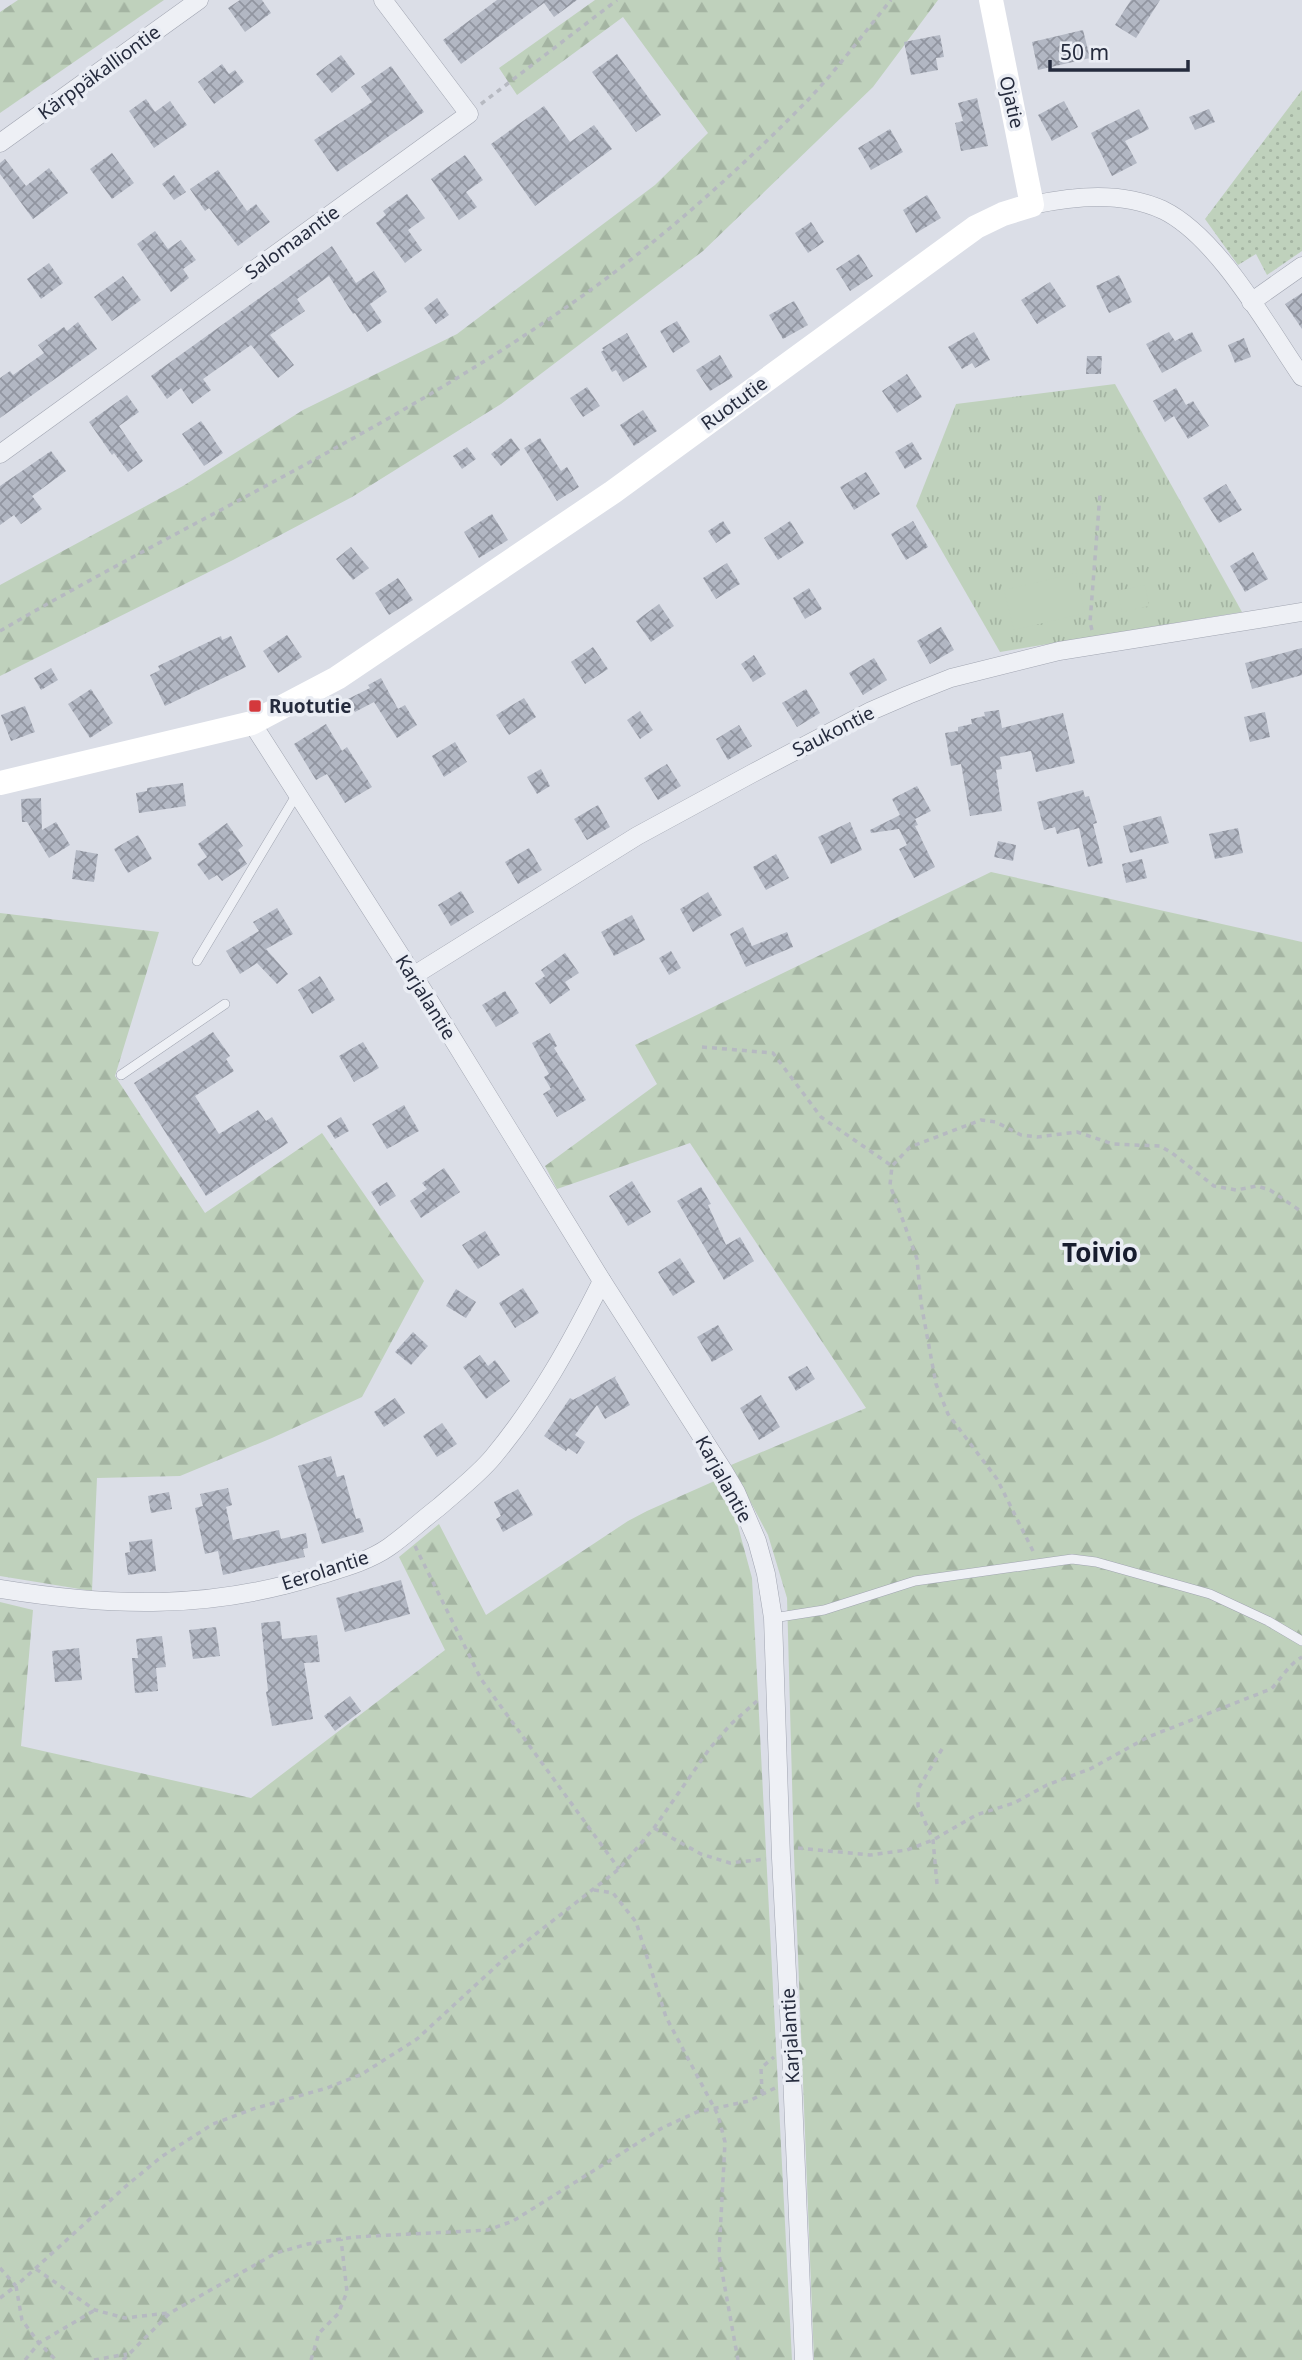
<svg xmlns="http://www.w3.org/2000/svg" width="1302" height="2360" font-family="'Noto Sans',sans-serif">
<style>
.grass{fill:url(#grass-dots)}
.forest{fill:url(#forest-firs)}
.park{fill:url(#park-tufts)}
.garden{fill:#bfd1bc}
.building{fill:url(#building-cross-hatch)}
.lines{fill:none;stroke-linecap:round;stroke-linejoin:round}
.lane-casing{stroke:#a1a5b1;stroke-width:10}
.street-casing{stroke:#a1a5b1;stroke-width:19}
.path{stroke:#b6b9c1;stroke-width:3.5;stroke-dasharray:5 5;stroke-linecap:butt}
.lane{stroke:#eef0f5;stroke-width:9}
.street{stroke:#eef0f5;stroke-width:18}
.secondary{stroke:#fff;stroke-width:24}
.poi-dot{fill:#d4383c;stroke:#eaedf4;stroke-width:2.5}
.labels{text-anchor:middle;stroke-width:7;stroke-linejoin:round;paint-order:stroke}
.street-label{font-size:19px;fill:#252b3d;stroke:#eaedf4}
.poi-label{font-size:19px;font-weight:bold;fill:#252b3d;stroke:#eaedf4;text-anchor:start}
.district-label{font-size:26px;font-weight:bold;fill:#171c2e;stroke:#eaedf4}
</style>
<defs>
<pattern id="grass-dots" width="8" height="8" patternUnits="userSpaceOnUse" patternTransform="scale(1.75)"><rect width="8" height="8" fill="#bfd1bc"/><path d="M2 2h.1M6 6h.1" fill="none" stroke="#a4b4a2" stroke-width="1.8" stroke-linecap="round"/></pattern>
<pattern id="forest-firs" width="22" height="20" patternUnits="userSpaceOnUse" patternTransform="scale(1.75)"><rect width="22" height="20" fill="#bfd1bc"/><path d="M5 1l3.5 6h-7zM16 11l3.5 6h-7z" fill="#a4b4a2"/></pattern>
<pattern id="park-tufts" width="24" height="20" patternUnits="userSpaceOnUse" patternTransform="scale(1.75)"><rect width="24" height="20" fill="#bfd1bc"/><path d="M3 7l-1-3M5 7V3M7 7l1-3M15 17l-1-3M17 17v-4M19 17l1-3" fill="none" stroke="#a4b4a2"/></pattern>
<pattern id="building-cross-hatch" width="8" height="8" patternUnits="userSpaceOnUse" patternTransform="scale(1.75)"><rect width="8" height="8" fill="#b2b7c3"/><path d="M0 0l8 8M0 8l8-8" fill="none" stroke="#9195a0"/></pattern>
</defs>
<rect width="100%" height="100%" fill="#dbdee7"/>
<polygon class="grass" points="1302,90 1302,251 1267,275 1256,254 1238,265 1205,219"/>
<g class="forest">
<polygon points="18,0 164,0 0,113 0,12"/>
<polygon points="595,0 938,0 873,87 703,251 501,404 352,497 233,560 0,676 0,585 183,486 303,410 457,334 655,185 708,133 623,17 517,95 499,68"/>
<polygon points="991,872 1302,942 1302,2360 814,2360 794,1855 787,1598 768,1535 731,1465 866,1408 690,1143 557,1189 545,1166 657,1084 635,1045"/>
<polygon points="0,913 159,932 115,1076 205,1213 322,1133 424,1281 362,1397 272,1438 180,1476 97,1478 92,1591 0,1576"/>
<polygon points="719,1479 735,1515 752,1578 792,2360 0,2360 0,1602 33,1610 21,1746 251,1798 445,1650 399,1557 439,1524 486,1615 628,1521 647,1511"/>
</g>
<polygon class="park" points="1115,384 1242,612 1000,652 916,506 956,404"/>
<g class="garden">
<polygon points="1076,573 1085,613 1014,630 1004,590"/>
<polygon points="1145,585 1149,606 1122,612 1117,591"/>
</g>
<g class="building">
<polygon points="240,0 262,0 271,13 245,32 228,8"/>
<polygon points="497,0 577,0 554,17 544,3 461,64 443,40"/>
<polygon points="1131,0 1160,0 1136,38 1115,25"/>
<polygon points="1083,30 1090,58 1038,70 1032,42"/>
<polygon points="940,35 944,57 936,58 938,70 911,75 904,42"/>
<polygon points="617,54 661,115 636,132 592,72"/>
<polygon points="341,55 355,74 332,93 316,74"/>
<polygon points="222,64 229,74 235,70 244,82 214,104 198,82"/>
<polygon points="391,66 424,112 337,172 314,140 372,102 361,87"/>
<polygon points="977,98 988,146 961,151 955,123 963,121 958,103"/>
<polygon points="146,99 155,112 170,101 187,125 154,148 129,111"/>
<polygon points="1064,101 1078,127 1052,141 1038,115"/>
<polygon points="544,106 570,142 594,125 612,149 535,206 491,144"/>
<polygon points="1139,109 1149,129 1125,141 1137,163 1112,176 1091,133"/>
<polygon points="1209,109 1215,122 1195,130 1189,117"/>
<polygon points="890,129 903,152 871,170 858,148"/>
<polygon points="112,153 134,183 112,199 90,169"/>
<polygon points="465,155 483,180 466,192 477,207 459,220 431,179"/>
<polygon points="5,159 26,186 49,168 68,193 33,219 0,174 0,163"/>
<polygon points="218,170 247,211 256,204 270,222 238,246 209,208 205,211 190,189"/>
<polygon points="174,175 186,192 174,200 162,184"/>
<polygon points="407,194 425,218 408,230 422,250 405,263 376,223 386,215 383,211"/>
<polygon points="927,195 941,218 916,233 903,210"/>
<polygon points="811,222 824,242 808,253 795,233"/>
<polygon points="155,231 168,249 181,240 196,260 183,269 189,278 171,292 137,244"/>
<polygon points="332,246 356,283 374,271 387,292 370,304 382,322 367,332 355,313 353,314 329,276 297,299 305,311 270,335 294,365 278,378 251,345 203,379 211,390 192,404 181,388 167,399 151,376"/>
<polygon points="859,254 873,276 850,291 836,269"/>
<polygon points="49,263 63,283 41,299 27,279"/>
<polygon points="1119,275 1132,302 1109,313 1096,286"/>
<polygon points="123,276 141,300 112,321 94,297"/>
<polygon points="1050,282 1066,306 1037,324 1021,300"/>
<polygon points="1302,293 1302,329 1285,304"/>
<polygon points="437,298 449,315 436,324 424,308"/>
<polygon points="794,301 808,325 783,339 769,315"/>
<polygon points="677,321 690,342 673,353 660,331"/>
<polygon points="78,322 97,349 0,418 0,378 10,371 13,375 44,353 38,345 64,327 67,331"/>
<polygon points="974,332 990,360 975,368 972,363 962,369 948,347"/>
<polygon points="1169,332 1175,341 1192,332 1202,351 1162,373 1146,344"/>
<polygon points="627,333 647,367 623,382 616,370 612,372 601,352 604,350 602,348"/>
<polygon points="1244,338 1251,357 1235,363 1228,345"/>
<polygon points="720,355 733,377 710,391 696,370"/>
<polygon points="1087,356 1102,356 1101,374 1086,374"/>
<polygon points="907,374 922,397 897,413 882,391"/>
<polygon points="587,387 600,406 583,417 570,398"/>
<polygon points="1176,388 1186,405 1193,401 1209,426 1188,439 1174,416 1165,422 1153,401"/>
<polygon points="127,395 139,412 119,426 143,461 128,472 114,453 112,455 89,422"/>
<polygon points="643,410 657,431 634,446 620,425"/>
<polygon points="201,421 223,453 204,466 182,434"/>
<polygon points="511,438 520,450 501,466 491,454"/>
<polygon points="540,438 561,471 567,467 579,487 557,501 524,448"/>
<polygon points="912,442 922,459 905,469 895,452"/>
<polygon points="467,447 476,459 462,469 453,456"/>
<polygon points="51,451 66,471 32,496 42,509 21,524 14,515 0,525 0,486"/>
<polygon points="866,472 880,494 854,510 840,487"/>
<polygon points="1226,484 1242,510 1219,523 1203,498"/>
<polygon points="492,514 508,540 479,558 464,532"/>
<polygon points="723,521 731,533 716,543 708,531"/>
<polygon points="790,521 804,543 778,560 764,538"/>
<polygon points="913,521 928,547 906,560 891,534"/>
<polygon points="351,547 369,568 353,580 336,559"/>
<polygon points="1253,552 1268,579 1245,592 1230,566"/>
<polygon points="727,563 740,584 716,599 703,578"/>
<polygon points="398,578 413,600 389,615 375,593"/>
<polygon points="809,588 822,609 805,619 793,598"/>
<polygon points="659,604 674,626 651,642 636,621"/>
<polygon points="941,627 954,650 930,664 917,641"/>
<polygon points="287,635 302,657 278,673 263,651"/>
<polygon points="221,636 222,640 231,636 246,667 165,706 150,675 160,670 158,666"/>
<polygon points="593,647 608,669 585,684 571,662"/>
<polygon points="1302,648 1302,675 1252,689 1245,663"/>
<polygon points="754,655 766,674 753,682 741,664"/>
<polygon points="874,658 887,680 863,695 849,673"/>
<polygon points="51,668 58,680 41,690 34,678"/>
<polygon points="381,678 398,709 405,705 417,725 397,738 374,702 355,712 348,699 370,688 368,685"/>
<polygon points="91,689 113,723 90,738 68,704"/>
<polygon points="806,689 820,713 797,727 782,703"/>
<polygon points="524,698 536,717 509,735 496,715"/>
<polygon points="25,706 35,732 11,741 1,715"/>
<polygon points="999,710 1002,728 1063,713 1075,763 1036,772 1031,751 1000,757 1002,769 996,770 1002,811 970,816 961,764 951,766 945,733 958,731 958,727 972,724 971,719 985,716 984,712"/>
<polygon points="640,711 653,730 640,739 627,720"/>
<polygon points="1265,712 1270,737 1250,742 1244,717"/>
<polygon points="326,724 342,751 347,747 372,787 345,803 327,774 316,780 294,744"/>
<polygon points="739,725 752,746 728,760 716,739"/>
<polygon points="455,742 467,762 444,777 432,756"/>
<polygon points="667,764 681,786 658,800 644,778"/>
<polygon points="541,769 550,786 537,794 527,777"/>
<polygon points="183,783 186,806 139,813 136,793 147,791 147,788"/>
<polygon points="917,786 931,811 915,819 918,825 915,826 935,867 914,878 899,849 907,845 899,829 871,833 870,830 900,815 892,799"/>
<polygon points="1083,790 1085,797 1089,796 1097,823 1093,824 1103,863 1088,867 1079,828 1057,834 1055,827 1044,830 1037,802"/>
<polygon points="41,798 42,830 56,822 70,845 49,858 27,822 22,822 21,799"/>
<polygon points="598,805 610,827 587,840 574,819"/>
<polygon points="1161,816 1169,843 1130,853 1123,826"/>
<polygon points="850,822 862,850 831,864 818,837"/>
<polygon points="227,823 243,846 238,850 247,864 222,881 217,875 209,880 197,864 207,857 198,844"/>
<polygon points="1238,828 1243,853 1215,859 1209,834"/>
<polygon points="138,835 152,859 128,873 114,849"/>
<polygon points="998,841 1016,845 1013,861 994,857"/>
<polygon points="529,848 542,870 518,884 505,862"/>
<polygon points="76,850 98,854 94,882 72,879"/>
<polygon points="776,854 789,878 766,890 753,867"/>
<polygon points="1142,859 1147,878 1126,883 1122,864"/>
<polygon points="461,891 474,912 451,926 438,905"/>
<polygon points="708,892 722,915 693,932 680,909"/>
<polygon points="277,908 293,934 266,949 288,974 277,984 257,963 240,974 226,951 259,931 253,922"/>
<polygon points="632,915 645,940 614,956 601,932"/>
<polygon points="743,927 752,946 787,932 793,947 746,967 730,934"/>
<polygon points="671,951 681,968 669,975 659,958"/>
<polygon points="565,953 579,973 565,982 570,990 550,1004 535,983 545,976 541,970"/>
<polygon points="320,976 335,1000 312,1014 298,990"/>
<polygon points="505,991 519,1013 496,1027 482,1005"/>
<polygon points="213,1032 230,1056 226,1059 234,1071 195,1096 219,1134 258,1110 266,1121 272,1117 288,1143 206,1196 134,1083"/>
<polygon points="550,1033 557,1046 554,1048 586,1100 557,1117 543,1094 551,1089 544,1077 549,1074 532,1043"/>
<polygon points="363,1042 379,1068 354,1082 339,1056"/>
<polygon points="404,1105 419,1131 387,1149 372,1124"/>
<polygon points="341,1117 349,1131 335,1139 327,1126"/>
<polygon points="444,1168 460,1192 421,1218 410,1201 427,1189 422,1183"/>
<polygon points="632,1181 651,1212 628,1226 609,1196"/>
<polygon points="387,1182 396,1196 380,1206 371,1192"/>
<polygon points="701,1187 711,1204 708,1205 726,1245 740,1237 754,1261 724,1280 677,1201"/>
<polygon points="485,1231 500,1255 478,1269 462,1245"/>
<polygon points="680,1258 695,1282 673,1296 658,1272"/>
<polygon points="523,1288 539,1313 515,1328 499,1303"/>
<polygon points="456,1289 476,1302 466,1318 446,1306"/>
<polygon points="718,1325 733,1350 712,1362 697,1337"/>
<polygon points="413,1332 428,1346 411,1365 395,1352"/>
<polygon points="480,1355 488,1366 495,1360 510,1381 486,1399 463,1367"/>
<polygon points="807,1366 815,1379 796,1391 788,1377"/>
<polygon points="616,1376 615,1378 630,1405 605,1419 597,1405 575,1435 585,1442 577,1454 568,1448 566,1451 544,1436 570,1398 573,1400"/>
<polygon points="761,1395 780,1427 759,1440 740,1408"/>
<polygon points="395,1398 405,1413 384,1427 374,1412"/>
<polygon points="442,1423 457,1444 437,1457 423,1436"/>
<polygon points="331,1456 337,1477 344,1475 356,1519 360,1518 364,1532 322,1544 298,1466"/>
<polygon points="228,1488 232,1505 226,1507 233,1540 279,1530 281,1539 306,1533 308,1548 303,1549 305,1557 223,1575 218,1551 205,1554 195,1508 203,1506 200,1494"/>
<polygon points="518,1489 533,1515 503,1532 496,1519 501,1516 494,1502"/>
<polygon points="169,1492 172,1509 151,1513 148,1496"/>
<polygon points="152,1539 156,1571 128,1575 125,1553 130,1552 129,1542"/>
<polygon points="401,1580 410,1614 345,1632 336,1598"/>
<polygon points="280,1621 282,1639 317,1635 320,1662 304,1663 313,1719 272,1726 266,1692 268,1691 261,1623"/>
<polygon points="216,1627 220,1656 193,1659 189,1630"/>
<polygon points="162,1636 166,1667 156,1668 158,1691 135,1693 132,1658 138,1658 136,1639"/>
<polygon points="79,1648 82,1680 55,1682 52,1651"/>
<polygon points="350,1696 361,1711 335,1731 324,1716"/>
</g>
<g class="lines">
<g class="lane-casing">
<g id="lane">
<polyline points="197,961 297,794"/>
<polyline points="121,1075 225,1004"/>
<polyline points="773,1618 824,1610 915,1581 1072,1559 1096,1562 1210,1594 1268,1621 1302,1641"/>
</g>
</g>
<g class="street-casing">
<g id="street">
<polyline points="0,143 199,0"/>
<path d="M1032,205C1075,196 1121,191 1163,210C1218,237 1267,326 1302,377"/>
<polyline points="1251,302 1302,266"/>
<polyline points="0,454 469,114 383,0"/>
<polyline points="252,723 422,989 602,1281 723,1470 736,1492 757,1541 766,1574 773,1618 781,1858 791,2050 804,2360"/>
<polyline points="413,976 637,836 753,773 871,711 908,695 951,678 1059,651 1302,612"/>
<path d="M0,1589C111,1607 211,1610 320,1575C343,1568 369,1561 389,1547C406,1535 422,1520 439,1507C457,1491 478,1475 493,1457C538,1403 571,1343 602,1281"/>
</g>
</g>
<g class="path">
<polyline points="481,104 617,0"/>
<polyline points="1092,630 1090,622 1100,494"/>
<path d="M0,631C194,518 402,425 585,294C662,239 739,170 806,102C836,71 863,34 891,0"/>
<polyline points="702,1047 773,1053 821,1117 892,1166"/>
<polyline points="415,1546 481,1679 619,1869"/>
<polyline points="1033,1551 997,1479 948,1414 936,1384 921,1303 917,1259 890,1185 892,1166 910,1147 981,1120 996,1122 1021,1135 1037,1137 1077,1132 1113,1144 1160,1146 1172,1153 1214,1186 1236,1190 1257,1186 1270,1190 1302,1212"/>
<polyline points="654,1828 701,1854 730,1863 766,1859"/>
<path d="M798,1848L870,1855L907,1850L933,1840L976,1815L1014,1803L1047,1785L1090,1769L1148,1737L1271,1689C1282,1678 1289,1664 1302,1657"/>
<polyline points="937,1884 933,1840 918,1806 918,1789 942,1749"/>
<polyline points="594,1890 613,1893 636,1922 666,2017 718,2115 725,2142 719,2255 738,2360"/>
<polyline points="762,2094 761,2068 774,2057"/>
<polyline points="0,2268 16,2286 125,2187 161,2157 213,2124 256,2108 327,2088 362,2074 417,2039 505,1958 619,1869 654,1828 710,1748 731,1724 757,1701"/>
<polyline points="36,2269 95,2310 125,2318 168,2313"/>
<polyline points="0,2298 16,2286 22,2320 39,2343 56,2360"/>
<polyline points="25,2360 39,2343 95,2310"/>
<polyline points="94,2360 127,2354"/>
<polyline points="123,2360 170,2313 276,2253 308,2244 354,2237 488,2230 513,2221 662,2128 697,2112 749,2101 775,2088"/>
<polyline points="311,2360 319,2333 338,2314 347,2292 341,2239"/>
</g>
<use href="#lane" class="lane"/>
<use href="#street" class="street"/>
<polyline class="secondary" points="0,783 252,723 337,678 613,492 976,227 1003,214 1032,205 991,0"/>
</g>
<rect class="poi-dot" x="248" y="699" width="14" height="14" rx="3.5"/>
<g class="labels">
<g class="street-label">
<text transform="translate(99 72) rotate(-36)" y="7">Kärppäkalliontie</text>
<text transform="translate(1012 102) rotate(77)" y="7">Ojatie</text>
<text transform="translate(292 242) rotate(-36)" y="7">Salomaantie</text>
<text transform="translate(734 403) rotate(-36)" y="7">Ruotutie</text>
<text transform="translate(833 731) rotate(-27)" y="7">Saukontie</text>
<text transform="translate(426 997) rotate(58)" y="7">Karjalantie</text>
<text transform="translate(724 1479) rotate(61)" y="7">Karjalantie</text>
<text transform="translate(325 1570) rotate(-18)" y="7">Eerolantie</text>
<text transform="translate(790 2036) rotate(-93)" y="7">Karjalantie</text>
</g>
<g class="poi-label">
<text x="269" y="713">Ruotutie</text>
</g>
<g class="district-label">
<text x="1100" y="1262">Toivio</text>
</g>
</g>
<path d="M1050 60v10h138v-10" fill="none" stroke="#252b3d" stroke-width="3.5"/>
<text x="1060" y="60" font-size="21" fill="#252b3d" stroke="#eaedf4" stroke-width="5" paint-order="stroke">50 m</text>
</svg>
